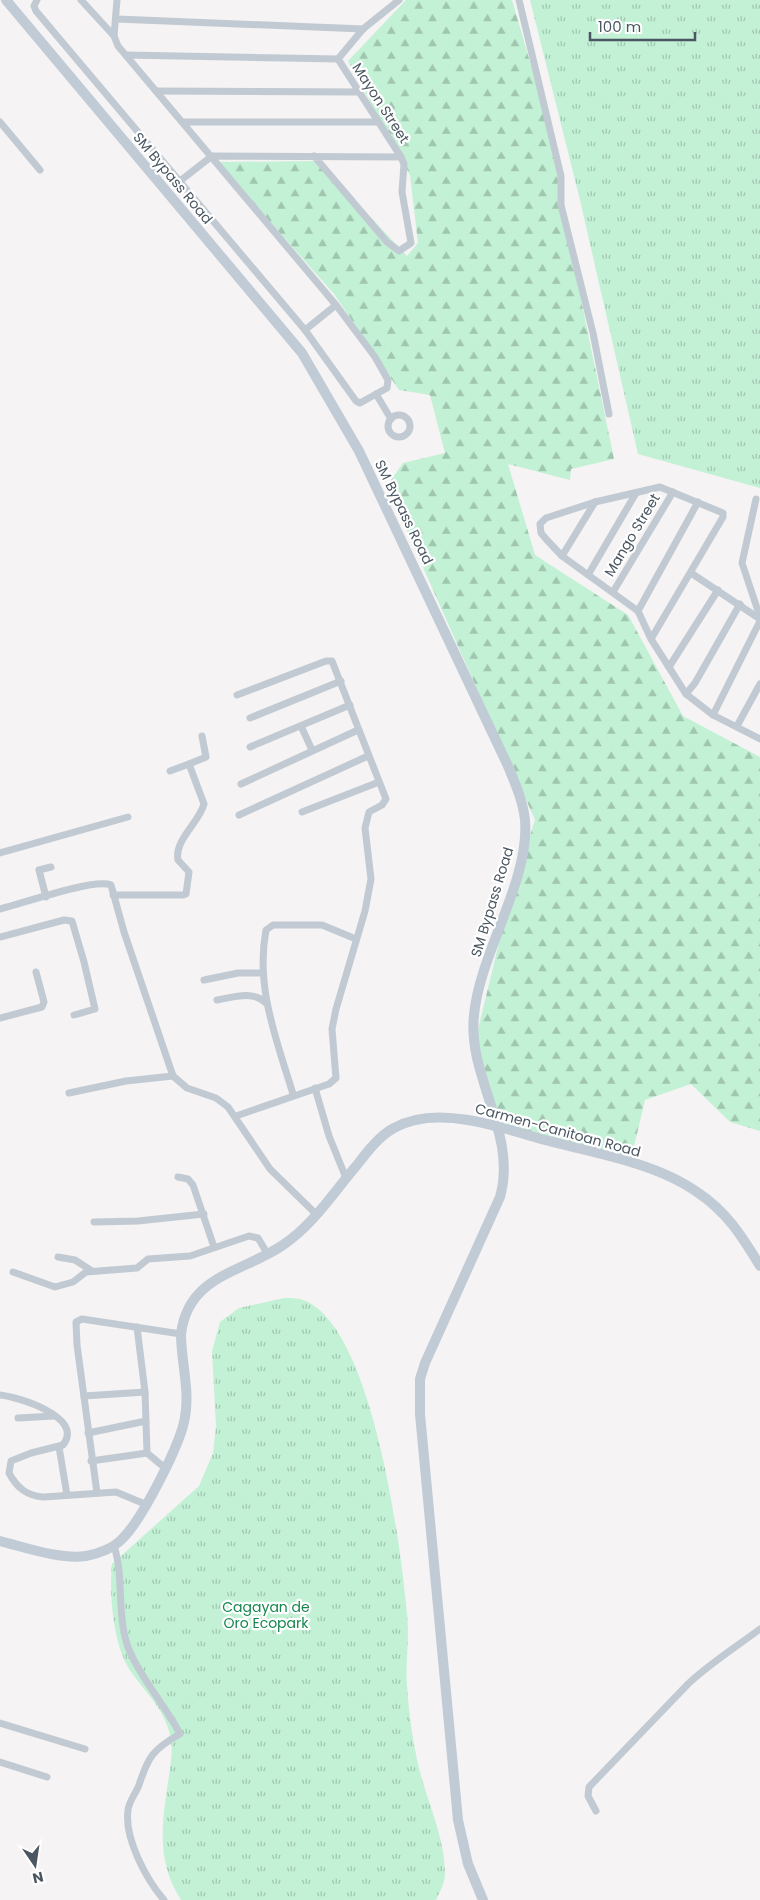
<svg xmlns="http://www.w3.org/2000/svg" width="760" height="1900" font-family="Poppins,sans-serif">
<style>
.grass{fill:url(#grass-tufts)}
.forest{fill:url(#forest-firs)}
.lines{fill:none;stroke-linecap:round;stroke-linejoin:round}
.street{stroke:#c1cad2;stroke-width:7}
.secondary{stroke:#c1cbd6;stroke-width:10}
.labels{text-anchor:middle;stroke-width:4.5;stroke-linejoin:round;paint-order:stroke}
.street-label{font-size:14px;fill:#4a5661;stroke:#fff}
.park-label{font-size:14px;fill:#17864f;stroke:#fff}
</style>
<defs>
<pattern id="grass-tufts" width="24" height="20" patternUnits="userSpaceOnUse" patternTransform="scale(1.25)"><rect width="24" height="20" fill="#c3f1d5"/><path d="M3 7l-1-3M5 7V3M7 7l1-3M15 17l-1-3M17 17v-4M19 17l1-3" fill="none" stroke="#a0c6b0"/></pattern>
<pattern id="forest-firs" width="22" height="20" patternUnits="userSpaceOnUse" patternTransform="scale(1.25)"><rect width="22" height="20" fill="#c3f1d5"/><path d="M5 1l3.5 6h-7zM16 11l3.5 6h-7z" fill="#a0c6b0"/></pattern>
</defs>
<rect width="100%" height="100%" fill="#f5f3f3"/>
<g class="grass">
<polygon points="530,0 760,0 760,488 638,454 580,200"/>
<path d="M284,1298C290,1298 298,1298 303,1300C373,1325 401,1548 407,1614C410,1638 405,1662 407,1686C409,1714 413,1745 420,1772C429,1806 445,1839 445,1875C445,1883 439,1893 436,1900H181C156,1861 162,1825 168,1782C170,1768 173,1754 171,1740C167,1712 147,1694 131,1672C113,1646 109,1595 112,1564L199,1486L213,1453L216,1426L212,1351L220,1322L239,1308Z"/>
</g>
<polygon class="forest" points="406,0 512,0 555,148 560,198 614,459 571,469 570,480 508,464 535,555 628,615 683,716 760,757 760,1131 730,1122 691,1084 645,1100 630,1163 504,1128 474,1046 512,889 535,820 387,486 403,463 445,453 430,395 399,390 334,294 217,162 318,161 407,256 418,243 410,175 348,61"/>
<g class="lines">
<g class="street">
<polyline points="37,0 34,6 36,11 305,330 356,401 360,403 387,388 388,380 375,357 336,305 118,46 114,36 117,0"/>
<polyline points="81,0 114,36"/>
<polyline points="399,0 363,29 338,59 401,157"/>
<polyline points="519,0 561,176 561,205 593,333 609,414"/>
<polyline points="117,19 363,29"/>
<polyline points="126,55 338,59"/>
<polyline points="156,91 359,92"/>
<polyline points="0,122 40,170"/>
<polyline points="183,122 378,122"/>
<polyline points="180,181 212,156 401,157 404,164 402,192 411,243 399,251 387,242 314,156"/>
<polyline points="305,330 336,305"/>
<polyline points="376,394 391,419"/>
<circle cx="399" cy="426" r="11"/>
<polyline points="756,499 742,563 760,617"/>
<polyline points="562,556 595,502"/>
<polyline points="691,573 760,619"/>
<polyline points="588,575 636,493"/>
<polyline points="613,592 673,492"/>
<polyline points="638,611 698,502"/>
<polyline points="651,639 723,517 723,513 660,487 595,502 546,518 540,524 541,533 546,539 562,556 638,611 651,639 686,694 713,715 760,739"/>
<polyline points="669,667 718,590"/>
<polyline points="686,694 695,683 740,604"/>
<polyline points="713,715 760,621"/>
<polyline points="250,718 341,681"/>
<polyline points="301,726 312,750"/>
<polyline points="737,726 760,684"/>
<polyline points="250,747 350,705"/>
<polyline points="189,764 206,757 202,736"/>
<polyline points="241,784 358,730"/>
<polyline points="302,812 379,782"/>
<polyline points="239,815 368,756"/>
<polyline points="0,853 128,817"/>
<path d="M113,895H183L186,894L189,872L178,860C174,840 199,823 204,804L189,764L170,771"/>
<polyline points="46,897 39,870 51,867"/>
<path d="M0,909C21,904 94,878 111,885L124,932L173,1076L187,1088L216,1098L228,1107L270,1169L317,1215"/>
<polyline points="0,937 64,920 72,921 84,962 95,1009 74,1015"/>
<polyline points="204,980 238,973 263,973"/>
<path d="M217,1000C234,997 253,990 266,1003"/>
<polyline points="0,1018 42,1007 44,1002 36,972"/>
<polyline points="315,1088 329,1136 346,1178"/>
<polyline points="69,1093 126,1081 173,1076"/>
<path d="M293,1094C277,1041 255,987 266,930L273,925H322L356,939"/>
<polyline points="236,1116 329,1084 336,1078 332,1029 336,1009 365,911 371,879 365,828 369,812 382,805 386,799 332,661 326,661 237,695"/>
<polyline points="178,1177 188,1179 193,1185 214,1247"/>
<polyline points="94,1222 138,1221 204,1214"/>
<polyline points="58,1257 75,1260 92,1271"/>
<polyline points="13,1272 55,1287 73,1282 86,1272 137,1268 148,1259 190,1256 249,1236 258,1238 267,1253"/>
<polyline points="137,1327 145,1392 147,1453 165,1468"/>
<path d="M0,1395C18,1397 85,1417 63,1445L31,1453L11,1461L9,1473C17,1488 27,1496 44,1497L116,1492L145,1504"/>
<polyline points="84,1396 145,1392"/>
<polyline points="18,1418 54,1416"/>
<polyline points="88,1433 146,1421"/>
<polyline points="59,1447 67,1495"/>
<polyline points="91,1461 147,1453"/>
<polyline points="97,1493 77,1345 76,1322 82,1319 181,1334"/>
<path d="M114,1546C124,1576 117,1611 126,1641C134,1670 166,1706 180,1734C153,1749 148,1757 139,1785C136,1793 129,1801 128,1810C124,1838 146,1879 164,1900"/>
<polyline points="0,1723 85,1749"/>
<polyline points="0,1762 47,1777"/>
<path d="M596,1811L588,1796L589,1787L688,1684C709,1664 736,1647 760,1629"/>
</g>
<g class="secondary">
<path d="M6,0L302,353L359,451L508,766C515,783 523,801 525,820C530,881 480,952 474,1015C467,1077 518,1134 500,1197L425,1363L420,1379V1414L458,1820L468,1864L483,1900"/>
<path d="M0,1541C24,1547 61,1560 86,1556C98,1554 114,1548 123,1538C142,1519 181,1444 185,1417C190,1390 181,1362 181,1334C188,1275 242,1273 283,1245C314,1224 333,1193 357,1165C367,1152 379,1136 394,1128C415,1116 444,1116 468,1120C493,1124 517,1132 541,1139C590,1152 655,1162 697,1192C726,1211 742,1236 760,1266"/>
</g>
</g>
<g class="labels">
<g class="street-label">
<text transform="translate(381 103) rotate(57)" y="5">Mayon Street</text>
<text transform="translate(173 178) rotate(50)" y="5">SM Bypass Road</text>
<text transform="translate(404 512) rotate(64)" y="5">SM Bypass Road</text>
<text transform="translate(632 535) rotate(-59)" y="5">Mango Street</text>
<text transform="translate(492 902) rotate(-73)" y="5">SM Bypass Road</text>
<text transform="translate(558 1130) rotate(15)" y="5">Carmen-Canitoan Road</text>
</g>
<g class="park-label">
<text x="266" y="1612">Cagayan de<tspan x="266" dy="16">Oro Ecopark</tspan></text>
</g>
</g>
<g transform="translate(35 1865) rotate(167)" stroke="#ffffff" stroke-width="4" paint-order="stroke">
<path d="M0-4L9 19L0 12L-9 19Z" fill="#4a5661"/>
<text y="-8" font-size="14" font-weight="bold" text-anchor="middle" fill="#4a5661">N</text>
</g>
<path d="M590 32v8h105v-8" fill="none" stroke="#4a5661" stroke-width="2.5"/>
<text x="598" y="32" font-size="15" fill="#4a5661" stroke="#ffffff" stroke-width="4" paint-order="stroke">100 m</text>
</svg>
